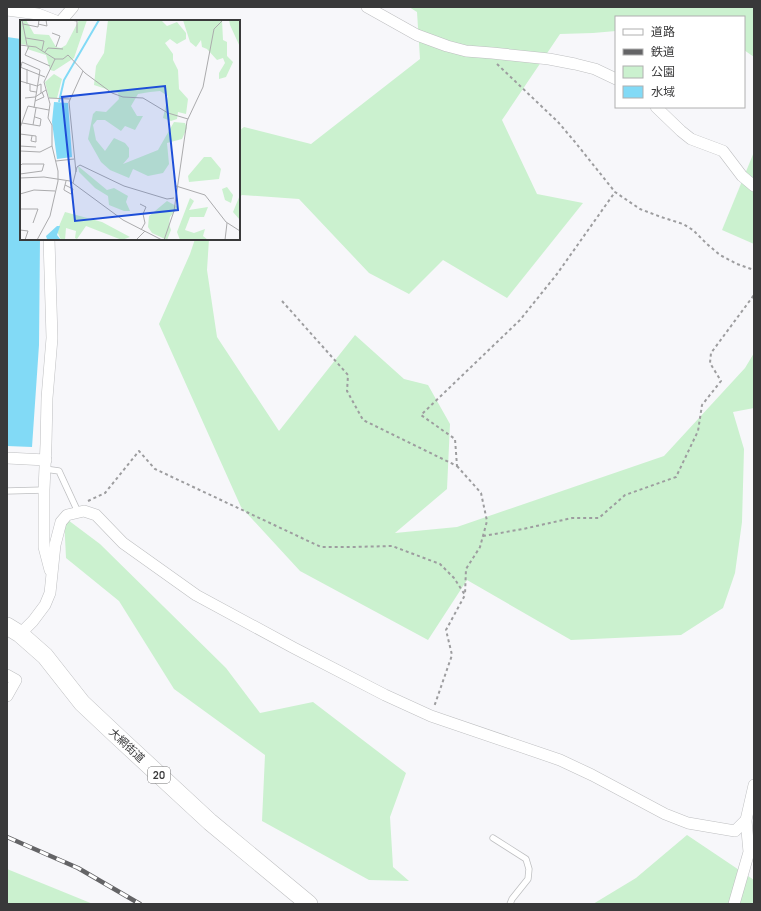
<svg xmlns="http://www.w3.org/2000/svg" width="761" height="911" font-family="Manrope,'Noto Sans JP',sans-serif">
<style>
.green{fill:#cbf1cf}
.water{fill:#82daf6}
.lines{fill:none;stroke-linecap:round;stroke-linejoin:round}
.service-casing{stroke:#bebfc1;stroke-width:7}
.minor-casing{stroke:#bebfc1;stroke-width:12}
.primary-casing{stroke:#bebfc1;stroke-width:18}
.path{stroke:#9d9d9f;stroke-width:2;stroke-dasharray:3 3;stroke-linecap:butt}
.service{stroke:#fff;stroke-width:5.5}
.minor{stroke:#fff;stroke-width:11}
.primary{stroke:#fff;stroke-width:17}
.rail-casing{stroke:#646466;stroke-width:4.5}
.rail{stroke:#fff;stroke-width:3;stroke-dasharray:9;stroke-linecap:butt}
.labels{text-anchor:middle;stroke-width:3.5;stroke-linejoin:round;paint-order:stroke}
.shield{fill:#fff;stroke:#747475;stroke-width:1}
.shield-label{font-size:10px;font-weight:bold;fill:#39393a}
.street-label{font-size:11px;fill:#39393a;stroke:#fff}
.inset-river{fill:none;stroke:#82daf6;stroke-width:2}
.inset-road{fill:none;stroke:#ababad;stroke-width:1}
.view{fill:#1d4ed8;fill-opacity:0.15;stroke:#1d4ed8;stroke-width:2}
.inset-edge{fill:none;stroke:#39393a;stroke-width:2}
</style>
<rect width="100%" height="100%" fill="#f7f7fa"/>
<g class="green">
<polygon points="409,7 754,7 754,57 744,50 744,17 616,17 616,31 593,33 560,34 502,120 537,194 583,203 507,298 443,260 409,294 369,273 299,199 242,195 239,197 239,131 244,127 311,144 420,59 417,12"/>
<polygon points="754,152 754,244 722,230"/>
<polygon points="195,239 209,239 207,270 217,337 279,431 355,335 404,379 428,385 450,424 447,489 395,533 457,527 664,456 745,368 754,353 754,408 733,412 744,449 742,522 735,573 723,608 681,635 571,640 467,580 428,640 300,571 241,507 159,324 190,254"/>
<polygon points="64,517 100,544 226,668 260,713 313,702 406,773 390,817 393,867 409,881 369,880 262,821 265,755 174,689 119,601 66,558"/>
<polygon points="687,835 754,880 754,903 753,904 593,904 636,878"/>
<polygon points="7,869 93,904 7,904"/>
</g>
<polygon class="water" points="7,37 21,39 21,239 40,239 39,345 32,447 7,446"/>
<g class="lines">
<g class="service-casing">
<g id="service">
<polyline points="45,469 59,471 78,512"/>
<polyline points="7,491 44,490"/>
<polyline points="493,838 526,859 529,869 528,879 512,899 510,904"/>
</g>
</g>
<g class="minor-casing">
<g id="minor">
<polyline points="367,7 417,35 447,46 466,51 492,53 549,59 575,64 595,69 616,79"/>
<polyline points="7,10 38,14 56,21"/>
<polyline points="61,21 73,7"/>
<polyline points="656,107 681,131 691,139 723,151 742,176 754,186"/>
<polyline points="49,239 52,338 47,398 46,444 44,490 44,547 50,570"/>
<polyline points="7,458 46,460"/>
<polyline points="20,634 33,621 45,605 50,593 55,545 61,522 67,515 84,511 96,515 123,543 196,595 294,648 385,695 431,716 560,760 592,775 665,814 688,823 735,831 746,820"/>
<polyline points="7,675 16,680 7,696"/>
<polyline points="734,904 749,852 746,820 754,785"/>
</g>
</g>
<g class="primary-casing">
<polyline id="primary" points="7,626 20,634 45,656 82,703 116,735 210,822 309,904"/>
</g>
<g class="path">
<polyline points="497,64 558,122 575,142 615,192 640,209 661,217 683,224 693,230 707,244 720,255 737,264 754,270"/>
<polyline points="282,301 348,375 347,391 363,420 457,466 455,439 421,415 520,320 557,274 615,192"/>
<polyline points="457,466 481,493 487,521 480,547 466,569 465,594"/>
<polyline points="88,501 105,493 139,451 155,469 321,547 353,547 392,546 440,564 454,578 465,595 446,630 452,655 434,707"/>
<polyline points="483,536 523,529 572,518 599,518 625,495 676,477 698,431 702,405 721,381 710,363 711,353 754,295"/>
</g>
<use href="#service" class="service"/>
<use href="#minor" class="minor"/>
<use href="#primary" class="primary"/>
<g class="rail-casing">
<polyline id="rail" points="7,837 78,868 140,904"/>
</g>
<use href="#rail" class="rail"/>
</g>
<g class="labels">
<rect class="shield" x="148" y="767" width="22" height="16" rx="3"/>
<g class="shield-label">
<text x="159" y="779">20</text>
</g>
<g class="street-label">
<text transform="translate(127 745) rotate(43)" y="4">大網街道</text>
</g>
</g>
<g transform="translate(20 20)">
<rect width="220" height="220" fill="#f7f7fa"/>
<path d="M0,0H6L14,14L29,15L36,27L41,28L46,25L59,0H67L54,38L34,51L30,50L26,35L7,29V25L0,24ZM88,0H141L147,6L157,2L166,13V19L157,24L150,19L145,23L153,34V40L158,50L159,69L168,79L166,94L158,92L157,99L151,101L143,98L148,76L140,71L130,72L118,74L111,86L117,96H123L115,110L105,106L101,111L85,100H77L73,105L76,120L85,131L94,118L105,123L109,128V137L103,144L138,130L154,102L165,103L167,108L162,119L147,123L149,144L143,153L128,156L113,149L109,158L90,150L81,142L68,119L73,94L76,91L86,92L99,79L98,73L74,65L76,46L84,33ZM163,0H202L203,20L207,22V36L213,42L206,57L199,59V53L205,43L203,38L197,40L187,29L182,27L181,20L176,27L170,22ZM209,0H220V27L210,5ZM34,54L42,59L37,78H29L25,62ZM184,137H191L201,149L199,159L169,162L168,156ZM58,146L87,170L94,168L108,176L106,182L110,191H104L89,185L88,176L75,168L59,152ZM207,167L213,175L211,183L205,180L202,169ZM220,175V200L213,192ZM170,178L174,181L169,190L188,187L184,197H170L165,210L174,213L185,209L183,216L188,220H160L157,212ZM147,181L158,187L150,197L149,204L151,210L147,220L132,213L128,207L129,196ZM45,192L82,202L110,217L102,220L66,206L57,219L55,218L56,211L46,208L45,220H41L37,211Z" fill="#cbf1cf"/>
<path d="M34,82L48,83L52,137L37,139L32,102ZM37,206H40L37,215L41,220L27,219L26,216Z" fill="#82daf6"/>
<path class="inset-river" d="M39,82L44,60L79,0"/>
<path class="inset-road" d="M2,0L7,25M50,0L57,1V13M3,4L18,7L19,0M18,4L27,6L26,0M32,13L40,16L36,27M6,18L24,21L22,30M0,25L16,27L35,39H43L48,35L65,53L92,73L103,77L123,78L148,93L168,99M9,26L5,35L30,46M25,32L28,28L43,29M0,47L25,57M1,47L2,42L20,50L14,88M7,49V64M0,61L17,66L21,64V73M10,64V71L16,72M5,78L15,77L26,70M29,78L50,79M15,81L24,77L22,72M2,103L20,106L21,99L15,97M13,105L16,88M0,108L8,86L29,90M0,114L16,116V122L11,121L12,116M0,126L16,127M0,131L20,132L32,126M36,141L54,139M0,146L2,144H24L22,151L0,154M56,152L49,82L63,51M0,158L24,157L50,161L103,200L142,220M53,163L57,147L60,145L104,166L147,179L154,178M45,165L53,169L51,174L44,170V169L46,161M156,166L185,175L206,202L220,211M0,174L14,170L35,171M120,184L126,187L123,194L125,203L121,210M0,189H18L13,203M0,210L8,211L5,220M17,220L30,196L38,161V151L32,126V105L28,98L30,84L24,62L35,39M116,220L125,211M144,220L154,191L167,101L183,67L194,9L203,0M205,220L207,203"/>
<path class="view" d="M145,66L158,190L55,201L42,77Z"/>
<rect width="220" height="220" class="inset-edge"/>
</g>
<rect width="761" height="911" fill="none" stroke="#39393a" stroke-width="16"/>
<rect x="615" y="16" width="130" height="92" fill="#ffffff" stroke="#b0b0b0"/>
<rect x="623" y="29" width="20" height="6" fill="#ffffff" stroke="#b0b0b0"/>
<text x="651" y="36" font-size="12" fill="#39393a">道路</text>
<rect x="623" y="49" width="20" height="6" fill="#646466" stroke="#b0b0b0"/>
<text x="651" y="56" font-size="12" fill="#39393a">鉄道</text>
<rect x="623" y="66" width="20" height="12" fill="#cbf1cf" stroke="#b0b0b0"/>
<text x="651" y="76" font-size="12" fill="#39393a">公園</text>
<rect x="623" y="86" width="20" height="12" fill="#82daf6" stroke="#b0b0b0"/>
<text x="651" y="96" font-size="12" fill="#39393a">水域</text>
</svg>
